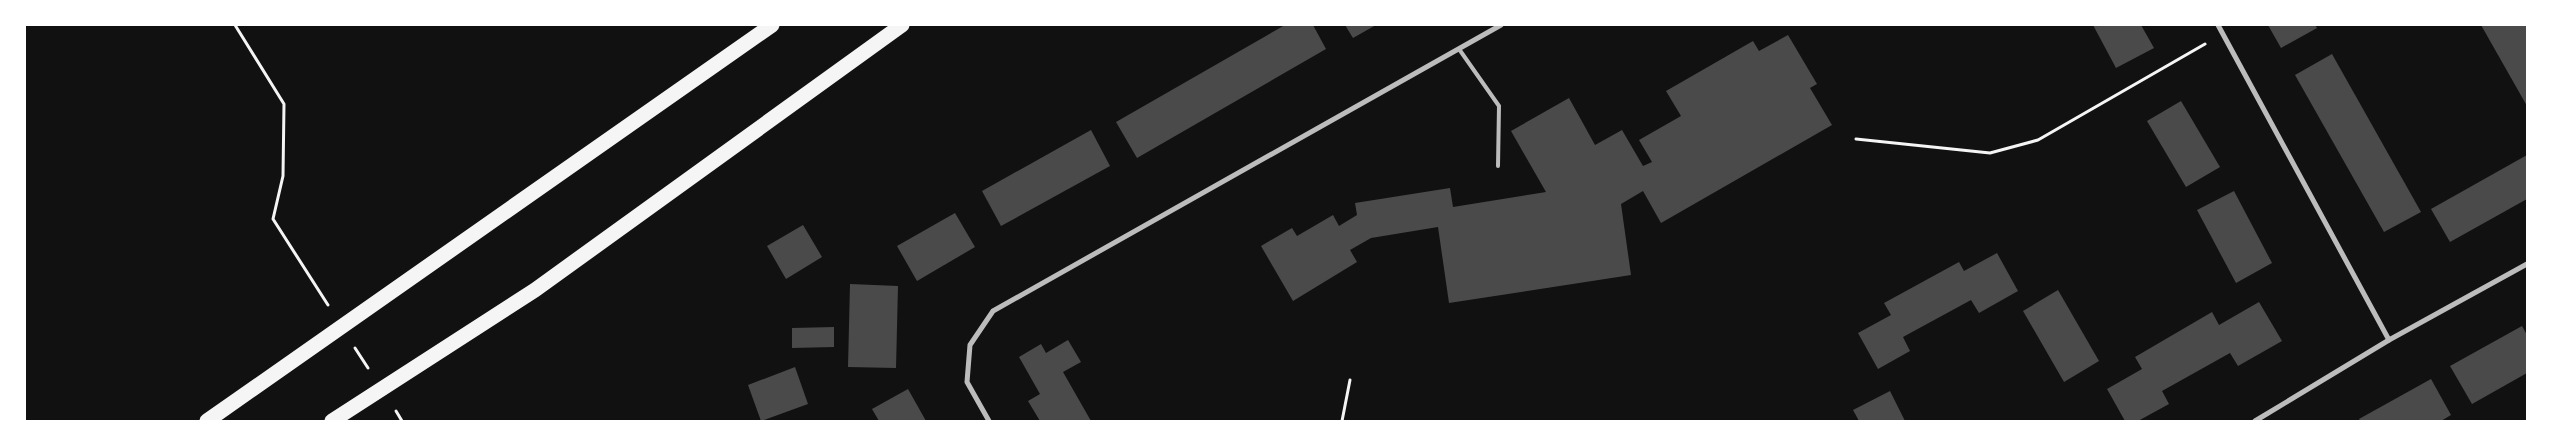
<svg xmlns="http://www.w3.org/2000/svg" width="2552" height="446" font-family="Signika,sans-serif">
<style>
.building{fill:#4a4a4a}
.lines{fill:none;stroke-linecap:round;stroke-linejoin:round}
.path{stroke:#f5f5f5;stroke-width:3}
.service{stroke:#bcbcbc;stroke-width:4}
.minor{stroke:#bcbcbc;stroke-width:5}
.motorway{stroke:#f5f5f5;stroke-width:15}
</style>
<rect width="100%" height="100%" fill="#111"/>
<g class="building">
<polygon points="1285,25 1313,25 1326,49 1137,158 1116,122"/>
<polygon points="1345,25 1376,25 1353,38"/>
<polygon points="2093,25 2141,25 2154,48 2116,68"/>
<polygon points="2268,25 2315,25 2317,28 2281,48"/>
<polygon points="2481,25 2527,25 2527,106"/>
<polygon points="1788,35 1817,84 1810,88 1832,125 1661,223 1643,191 1621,204 1631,275 1449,303 1438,227 1371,238 1350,250 1357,262 1293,301 1261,246 1292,228 1297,236 1333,215 1339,226 1357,215 1355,203 1450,188 1453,207 1546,192 1511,131 1569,98 1595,145 1622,130 1643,166 1652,162 1639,140 1681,116 1666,91 1753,41 1759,51"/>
<polygon points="2332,54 2421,212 2384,232 2295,75"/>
<polygon points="2181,101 2220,167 2186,187 2147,121"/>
<polygon points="1091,130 1110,166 1001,226 982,191"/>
<polygon points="2527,155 2527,199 2450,242 2431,209"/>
<polygon points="2234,191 2272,263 2236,283 2197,210"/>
<polygon points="955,213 975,247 917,281 897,246"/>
<polygon points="803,225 822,257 786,279 767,246"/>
<polygon points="1997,253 2018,291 1979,313 1971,300 1903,337 1910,351 1878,369 1858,333 1891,315 1884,303 1959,262 1964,271"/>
<polygon points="850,284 898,286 896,368 848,367"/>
<polygon points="2058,290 2099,361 2064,382 2023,311"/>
<polygon points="2259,302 2282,341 2238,366 2230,353 2162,391 2169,404 2138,421 2125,421 2107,389 2142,369 2135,357 2212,312 2219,325"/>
<polygon points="2522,326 2527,335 2527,373 2472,404 2450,366"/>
<polygon points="834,327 834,347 792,348 792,328"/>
<polygon points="1068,340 1081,362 1063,372 1091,421 1040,421 1028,401 1040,394 1019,357 1041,344 1046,353"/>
<polygon points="795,367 808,404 761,421 748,385"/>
<polygon points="2431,379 2451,415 2441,421 2360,421 2359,419"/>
<polygon points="908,389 926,421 879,421 872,409"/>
<polygon points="1890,391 1905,421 1859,421 1853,410"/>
</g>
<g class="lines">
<g class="path">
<polyline points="235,25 284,104 283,176 273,219 328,305"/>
<polyline points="1856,139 1990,153 2038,140 2205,44"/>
<polyline points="355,348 368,368"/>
<polyline points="396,411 402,421"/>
<polyline points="1342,421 1350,380"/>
</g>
<polyline class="service" points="1459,49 1499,106 1498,166"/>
<g class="minor">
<polyline points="2218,25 2389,340"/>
<polyline points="989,421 967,382 970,345 993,311 1501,25"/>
<polyline points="2255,421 2389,340 2527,264"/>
</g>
<g class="motorway">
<polyline points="207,421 772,25"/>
<polyline points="332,421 535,290 902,25"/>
</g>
</g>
<rect width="2552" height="446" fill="none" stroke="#ffffff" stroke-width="52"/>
</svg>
